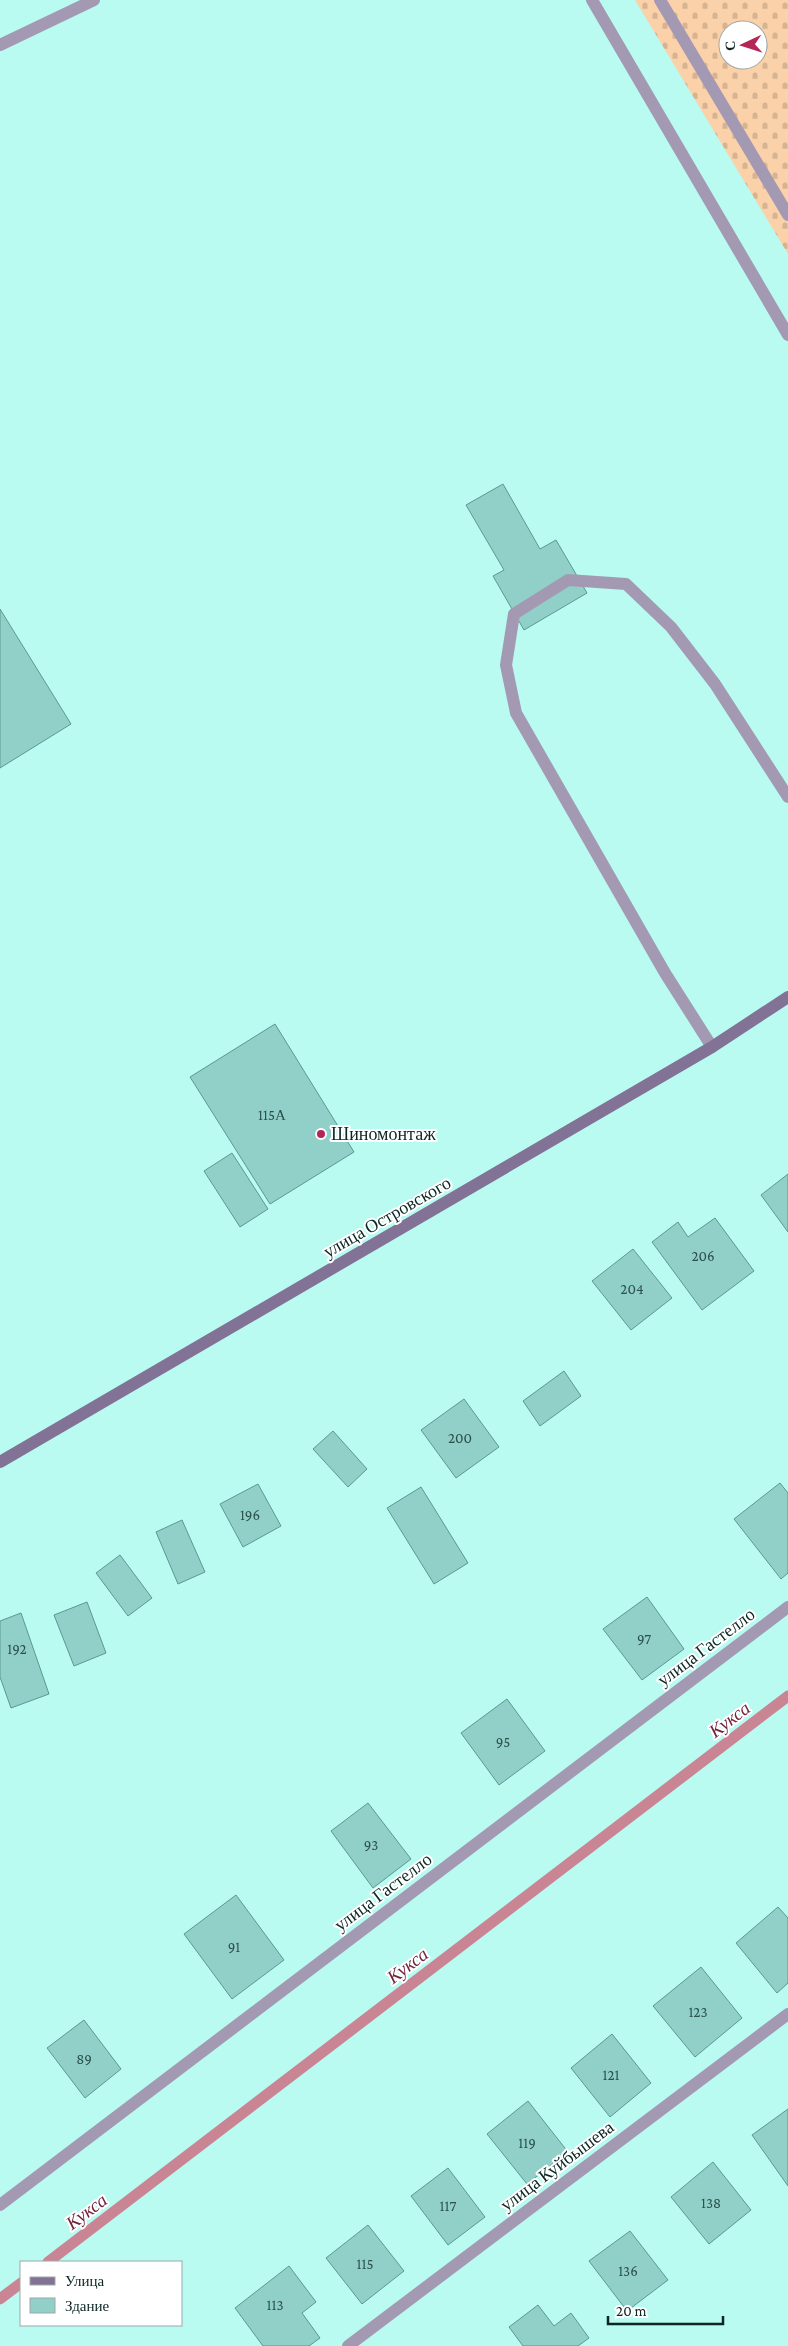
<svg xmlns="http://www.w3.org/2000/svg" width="788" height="2346" font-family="'Crimson Pro',serif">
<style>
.cemetery{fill:url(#cemetery-stones);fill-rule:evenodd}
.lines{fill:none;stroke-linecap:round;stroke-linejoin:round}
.stream{stroke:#ca8594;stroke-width:11}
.building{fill:#91d0c8;stroke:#5a9991}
.lane{stroke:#a499b3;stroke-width:12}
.street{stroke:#a499b3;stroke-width:12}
.secondary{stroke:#827296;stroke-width:12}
.poi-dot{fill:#b42558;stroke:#fff;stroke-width:2}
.labels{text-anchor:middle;stroke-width:4;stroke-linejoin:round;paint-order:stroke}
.number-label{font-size:15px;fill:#2c504c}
.poi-label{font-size:18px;fill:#0b2623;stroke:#fff;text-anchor:start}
.street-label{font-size:18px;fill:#0b2623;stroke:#fff}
.water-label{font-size:19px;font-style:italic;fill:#75233c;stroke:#fff}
</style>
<defs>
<pattern id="cemetery-stones" width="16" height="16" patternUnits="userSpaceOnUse" patternTransform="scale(1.25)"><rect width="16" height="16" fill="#fbd1a9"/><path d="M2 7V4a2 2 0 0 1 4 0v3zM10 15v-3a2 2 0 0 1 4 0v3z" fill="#d6b391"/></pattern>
</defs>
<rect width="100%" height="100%" fill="#b9faf1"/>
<path class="cemetery" d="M635,0H788V254ZM728,30H758V60H728Z"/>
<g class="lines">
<g class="stream">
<polyline points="48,2262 788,1696"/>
<polyline points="0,2299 21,2283"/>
</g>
</g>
<g class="building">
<polygon points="503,484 540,549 556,540 587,593 524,630 493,576 504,570 466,505"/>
<polygon points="0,609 71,724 0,768"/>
<polygon points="275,1024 354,1152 270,1204 190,1077"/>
<polygon points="232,1153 268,1209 240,1227 204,1171"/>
<polygon points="788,1174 788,1232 761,1195"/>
<polygon points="715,1218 754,1271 702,1310 652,1242 678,1222 688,1237"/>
<polygon points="633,1249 672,1298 631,1330 592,1281"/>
<polygon points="564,1371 581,1396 540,1426 523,1401"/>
<polygon points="464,1399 499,1447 456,1478 421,1430"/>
<polygon points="333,1431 367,1469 348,1487 313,1449"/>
<polygon points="780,1483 788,1493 788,1573 781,1579 734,1519"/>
<polygon points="258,1484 281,1526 243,1547 220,1504"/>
<polygon points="421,1487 468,1563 434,1584 387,1508"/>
<polygon points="182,1520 205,1572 178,1584 156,1532"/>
<polygon points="120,1555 152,1598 128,1616 96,1573"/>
<polygon points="647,1597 684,1649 642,1680 603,1629"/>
<polygon points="87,1602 106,1653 74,1666 54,1615"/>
<polygon points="21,1613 49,1694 11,1708 0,1677 0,1621"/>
<polygon points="507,1699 545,1751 499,1785 461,1733"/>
<polygon points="368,1803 411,1859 373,1888 331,1831"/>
<polygon points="236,1895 284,1960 232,1999 184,1934"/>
<polygon points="778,1907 788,1918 788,1983 777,1993 736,1943"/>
<polygon points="701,1967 742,2018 695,2057 653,2006"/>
<polygon points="84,2020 121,2069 85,2098 47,2048"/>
<polygon points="612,2034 651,2083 610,2117 571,2068"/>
<polygon points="528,2101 568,2152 527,2184 487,2134"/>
<polygon points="788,2109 788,2186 752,2135"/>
<polygon points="713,2162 751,2210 709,2244 671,2197"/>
<polygon points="448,2168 485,2217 448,2245 411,2196"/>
<polygon points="368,2225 404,2271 362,2304 326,2258"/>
<polygon points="630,2231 668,2280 627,2311 589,2261"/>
<polygon points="289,2266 316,2302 302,2313 320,2338 309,2346 263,2346 235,2308"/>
<polygon points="538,2305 554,2326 571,2313 589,2338 578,2346 523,2346 509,2327"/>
</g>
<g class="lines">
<g class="lane">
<polyline points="592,0 788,335"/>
<polyline points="660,0 788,215"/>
<polyline points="0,45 94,0"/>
<polyline points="712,1047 665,973 516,713 506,665 514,614 568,580 626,584 671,627 715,684 788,797"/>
</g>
<g class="street">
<polyline points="0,2205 788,1607"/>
<polyline points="348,2346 788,2014"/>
</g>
<polyline class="secondary" points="0,1462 712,1047 788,997"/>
</g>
<circle class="poi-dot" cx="321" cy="1134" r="5"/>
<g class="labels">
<g class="number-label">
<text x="272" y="1120">115А</text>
<text x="703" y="1261">206</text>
<text x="632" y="1294">204</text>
<text x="460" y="1443">200</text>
<text x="250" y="1520">196</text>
<text x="644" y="1644">97</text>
<text x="17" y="1654">192</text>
<text x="503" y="1747">95</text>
<text x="371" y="1850">93</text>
<text x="234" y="1952">91</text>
<text x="698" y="2017">123</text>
<text x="84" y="2064">89</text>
<text x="611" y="2080">121</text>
<text x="527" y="2148">119</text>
<text x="711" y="2208">138</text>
<text x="448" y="2211">117</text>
<text x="365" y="2269">115</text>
<text x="628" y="2276">136</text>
<text x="275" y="2310">113</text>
</g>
<g class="poi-label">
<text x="331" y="1140">Шиномонтаж</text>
</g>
<g class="street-label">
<text transform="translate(387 1217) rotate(-30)" y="6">улица Островского</text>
<text transform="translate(706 1647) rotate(-37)" y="6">улица Гастелло</text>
<text transform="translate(383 1892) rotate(-37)" y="6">улица Гастелло</text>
<text transform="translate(557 2166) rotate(-37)" y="6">улица Куйбышева</text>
</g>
<g class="water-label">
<text transform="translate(729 1719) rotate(-37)" y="7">Кукса</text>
<text transform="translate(407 1965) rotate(-37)" y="7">Кукса</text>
<text transform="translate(86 2211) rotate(-37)" y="7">Кукса</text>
</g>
</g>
<rect x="20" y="2261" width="162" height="65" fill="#ffffff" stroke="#9da8a7"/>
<rect x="30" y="2277" width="25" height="8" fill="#827296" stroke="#9da8a7"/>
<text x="65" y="2286" font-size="15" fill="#0b2623">Улица</text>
<rect x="30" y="2298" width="25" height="15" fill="#91d0c8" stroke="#9da8a7"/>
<text x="65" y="2311" font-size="15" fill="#0b2623">Здание</text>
<g transform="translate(743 45) rotate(266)"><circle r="24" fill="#ffffff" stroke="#9da8a7"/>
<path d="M0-4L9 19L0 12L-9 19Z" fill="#b42558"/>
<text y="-8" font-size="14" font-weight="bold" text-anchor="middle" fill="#0b2623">С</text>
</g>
<path d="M608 2316v8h115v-8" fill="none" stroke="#0b2623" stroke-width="2.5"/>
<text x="616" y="2316" font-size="15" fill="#0b2623" stroke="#ffffff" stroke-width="4" paint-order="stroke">20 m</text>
</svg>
